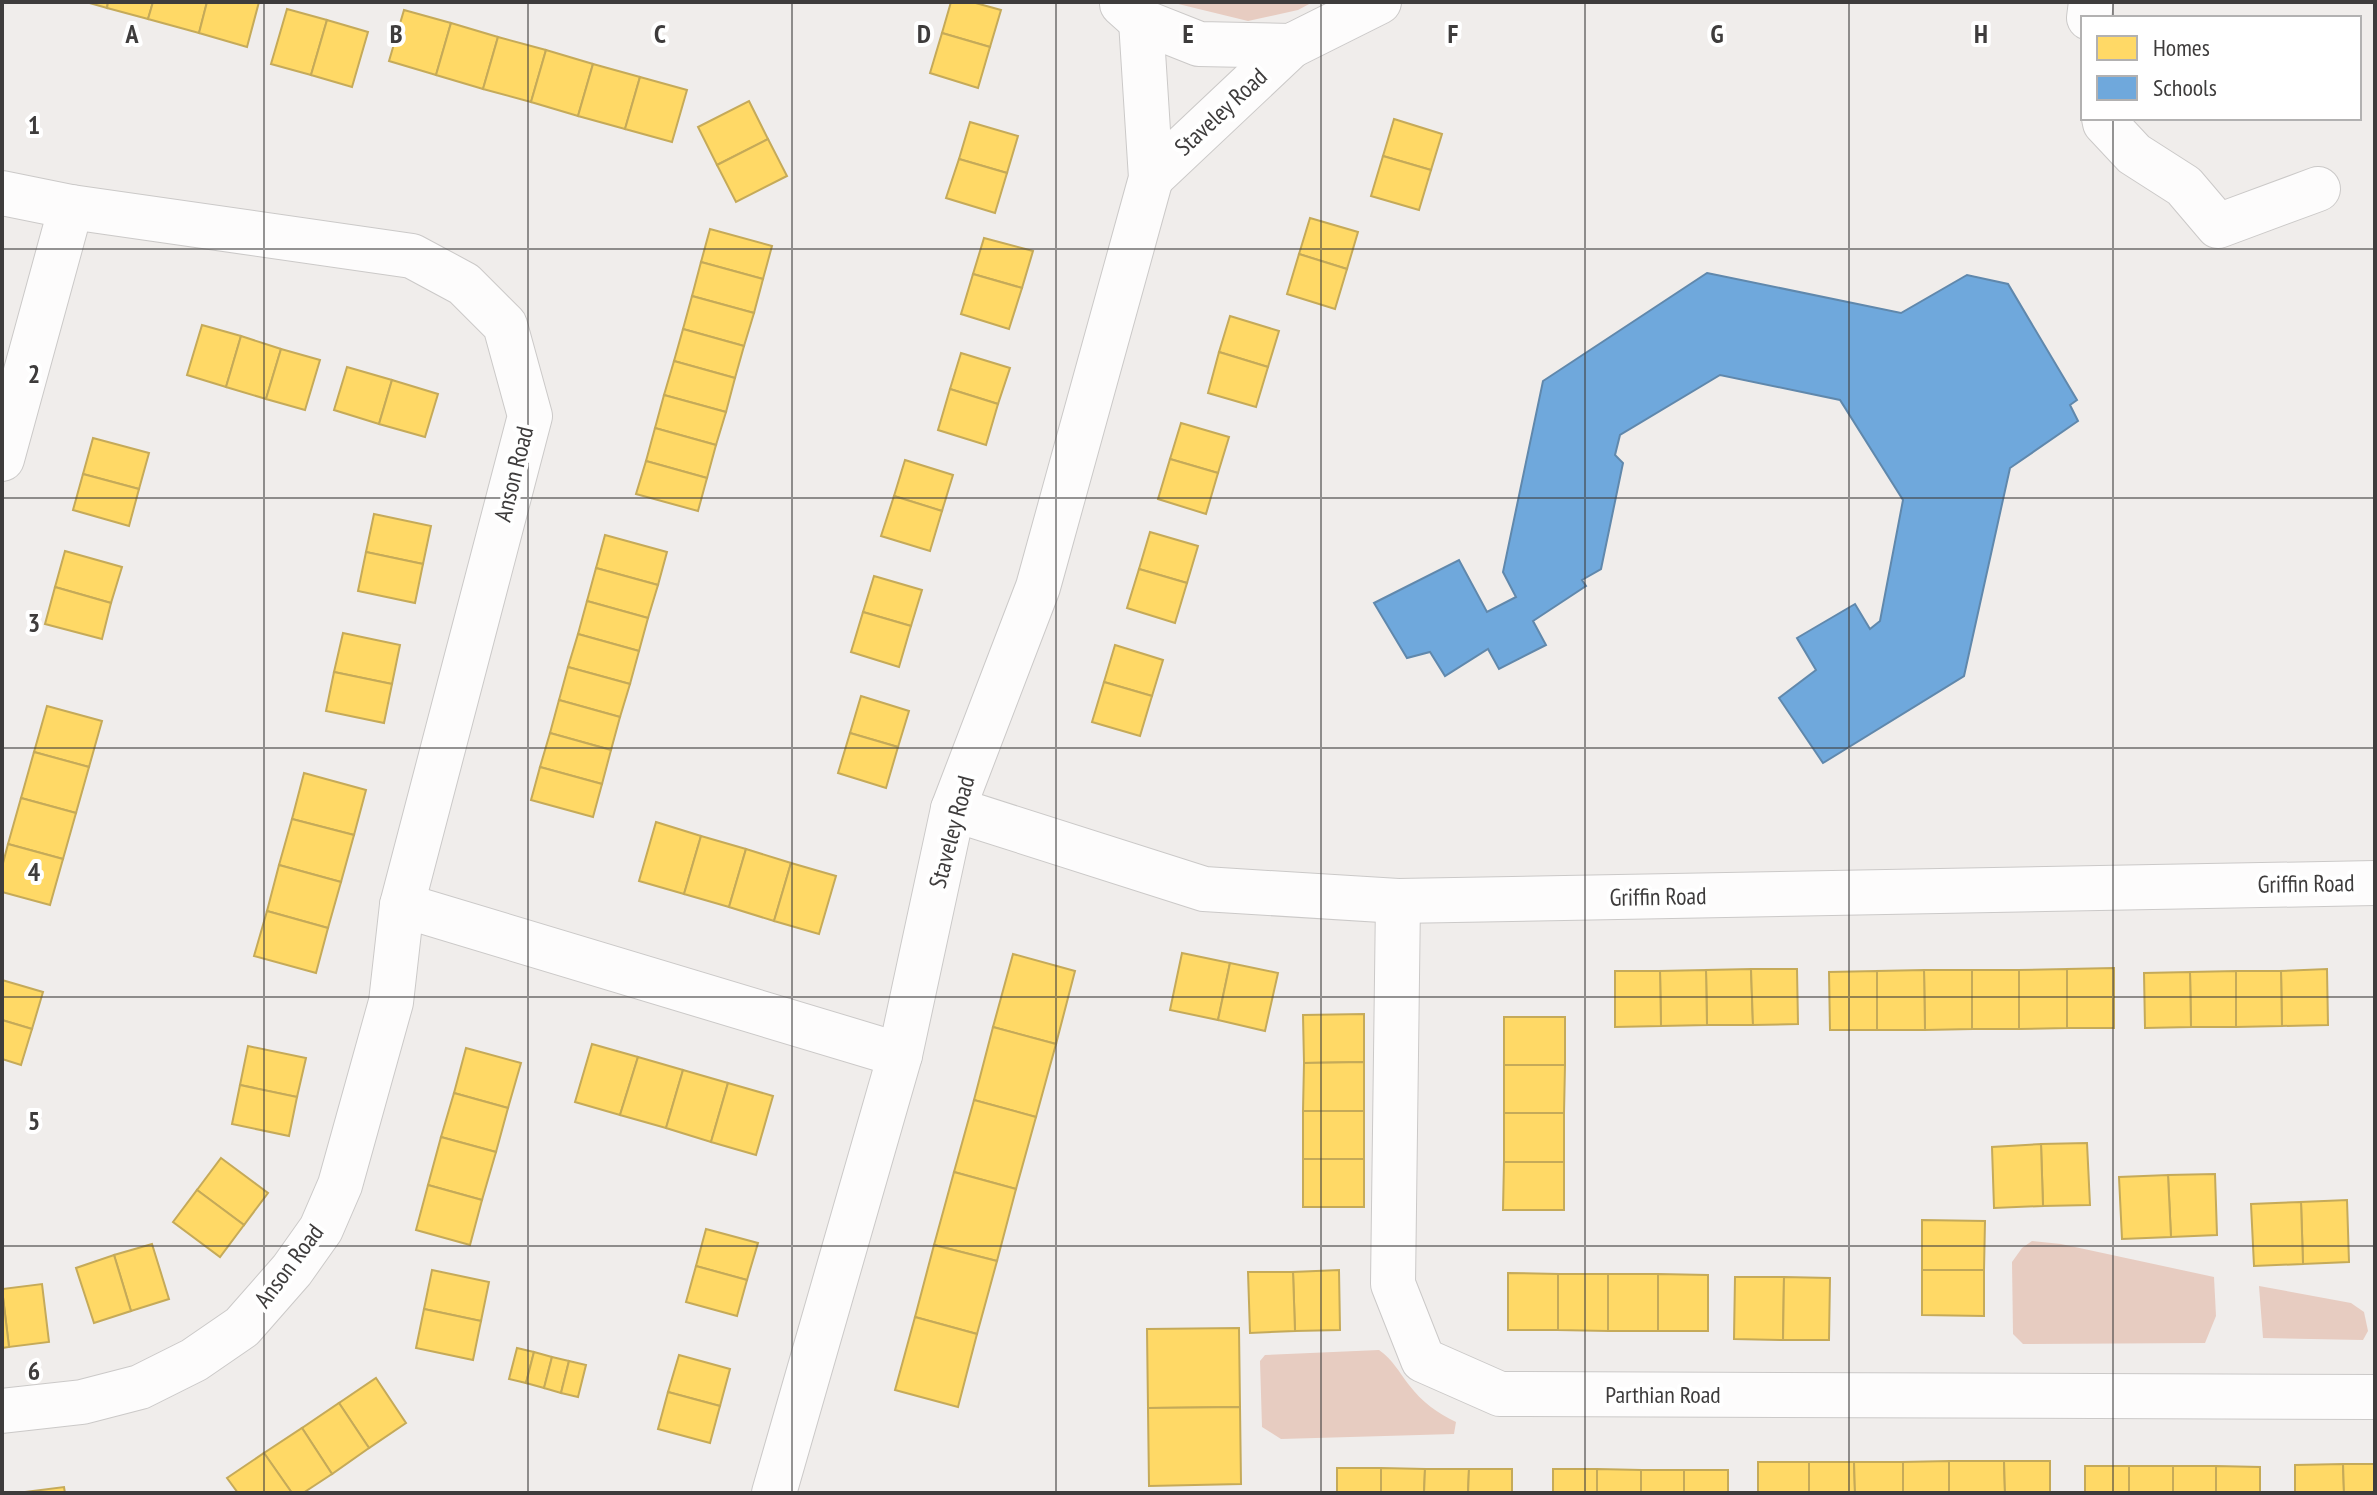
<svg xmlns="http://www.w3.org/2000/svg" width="2377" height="1495" font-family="'PT Sans Narrow',sans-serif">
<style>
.green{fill:#e7ccc1}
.homes{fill:#ffd966;stroke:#c5aa59;stroke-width:2}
.schools{fill:#6fa8dc;stroke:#6088ac;stroke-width:2}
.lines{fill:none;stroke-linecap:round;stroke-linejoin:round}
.minor-casing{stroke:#cbc9c8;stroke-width:46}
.minor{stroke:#fdfcfc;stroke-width:44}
.grid{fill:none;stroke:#3e3c3c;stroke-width:2;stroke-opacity:0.55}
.labels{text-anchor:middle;stroke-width:8;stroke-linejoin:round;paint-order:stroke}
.street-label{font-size:24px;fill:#3e3c3c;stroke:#fff}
.grid-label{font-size:26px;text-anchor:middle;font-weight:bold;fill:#3e3c3c;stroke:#fff;stroke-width:8;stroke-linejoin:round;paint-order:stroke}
</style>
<rect width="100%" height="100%" fill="#f0edeb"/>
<g class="green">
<polygon points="1170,2 1313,2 1298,10 1248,21"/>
<polygon points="2032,1241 2061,1244 2214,1277 2216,1316 2205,1343 2023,1344 2013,1334 2012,1262 2022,1248"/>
<polygon points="2259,1286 2351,1303 2364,1312 2368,1331 2363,1340 2263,1338"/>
<path d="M1379,1350C1393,1360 1399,1372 1409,1385C1422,1402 1437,1413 1456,1422L1454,1434L1281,1439L1262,1427L1260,1361L1265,1355Z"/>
</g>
<g class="homes">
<polygon points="86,2 108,2 107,8"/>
<polygon points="108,2 153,2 148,19 107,8"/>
<polygon points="153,2 207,2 199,33 148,19"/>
<polygon points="207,2 259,2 247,47 199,33"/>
<polygon points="951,2 972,2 1001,10 990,47 942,33"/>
<polygon points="287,9 327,20 311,75 271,64"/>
<polygon points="404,10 451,23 436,75 389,61"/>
<polygon points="327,20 368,32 352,87 311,75"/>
<polygon points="451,23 498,37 483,89 436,75"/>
<polygon points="942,33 990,47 978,88 930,73"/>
<polygon points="498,37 546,50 531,102 483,89"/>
<polygon points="546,50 593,64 578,116 531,102"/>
<polygon points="593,64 640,77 625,129 578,116"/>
<polygon points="640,77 687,90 672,142 625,129"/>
<polygon points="749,101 768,139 717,165 698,127"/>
<polygon points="1394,119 1442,134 1431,170 1383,156"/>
<polygon points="970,122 1018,136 1007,173 959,159"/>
<polygon points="768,139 787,176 736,202 717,165"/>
<polygon points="1383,156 1431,170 1419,210 1371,196"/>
<polygon points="959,159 1007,173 995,213 946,198"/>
<polygon points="1310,218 1358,232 1347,269 1299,254"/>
<polygon points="710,229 772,246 763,279 701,262"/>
<polygon points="984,238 1033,251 1022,288 973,274"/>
<polygon points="1299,254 1347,269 1335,309 1287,294"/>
<polygon points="701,262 763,279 754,313 692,296"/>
<polygon points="973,274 1022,288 1009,329 961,314"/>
<polygon points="692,296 754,313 744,346 683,329"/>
<polygon points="1230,316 1279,331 1268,367 1219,352"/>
<polygon points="202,325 241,336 226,387 187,375"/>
<polygon points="683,329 744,346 735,378 674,361"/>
<polygon points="241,336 281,349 266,399 226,387"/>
<polygon points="281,349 320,360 305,410 266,399"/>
<polygon points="1219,352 1268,367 1256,407 1208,393"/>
<polygon points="961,353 1010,368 998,404 950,389"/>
<polygon points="674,361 735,378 726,412 664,395"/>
<polygon points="347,367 392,380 379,424 334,410"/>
<polygon points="392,380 438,394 425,437 379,424"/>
<polygon points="950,389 998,404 986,445 938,430"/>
<polygon points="664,395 726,412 716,445 655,428"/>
<polygon points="1181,423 1229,437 1218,473 1170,459"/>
<polygon points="655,428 716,445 707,478 646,461"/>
<polygon points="93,438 149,453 139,489 83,474"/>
<polygon points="1170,459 1218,473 1206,514 1158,499"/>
<polygon points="905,460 953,475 942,511 894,496"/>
<polygon points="646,461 707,478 698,511 636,494"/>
<polygon points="83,474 139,489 129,526 73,510"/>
<polygon points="894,496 942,511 930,551 881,536"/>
<polygon points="374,514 431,526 423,564 366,552"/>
<polygon points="1150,532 1198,546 1187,583 1139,569"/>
<polygon points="605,535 667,552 658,585 596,568"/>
<polygon points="65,551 122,567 111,603 55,587"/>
<polygon points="366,552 423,564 415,603 358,591"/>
<polygon points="596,568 658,585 648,618 587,601"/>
<polygon points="1139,569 1187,583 1175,623 1127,608"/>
<polygon points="874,576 922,590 911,626 863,612"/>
<polygon points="55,587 111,603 102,639 45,624"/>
<polygon points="587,601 648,618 639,651 578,634"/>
<polygon points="863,612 911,626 899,667 851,652"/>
<polygon points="343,633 400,645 392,684 334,672"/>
<polygon points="578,634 639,651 630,684 568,667"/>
<polygon points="1115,645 1163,660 1152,696 1104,682"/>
<polygon points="568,667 630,684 620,717 559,700"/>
<polygon points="334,672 392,684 384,723 326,711"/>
<polygon points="1104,682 1152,696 1140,736 1092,722"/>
<polygon points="861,696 909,711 898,747 850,733"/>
<polygon points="559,700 620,717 611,750 550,733"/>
<polygon points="47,706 102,721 89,767 34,752"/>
<polygon points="550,733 611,750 602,784 540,767"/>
<polygon points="850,733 898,747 886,788 838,773"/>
<polygon points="34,752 89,767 76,813 21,798"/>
<polygon points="540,767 602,784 593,817 531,800"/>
<polygon points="304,773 366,790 354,835 292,819"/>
<polygon points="21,798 76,813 63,859 8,844"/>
<polygon points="292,819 354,835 341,882 279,865"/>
<polygon points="656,822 701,836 684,894 639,881"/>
<polygon points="701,836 746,849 729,907 684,894"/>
<polygon points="8,844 63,859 50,905 2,892 2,867"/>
<polygon points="746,849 791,863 774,921 729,907"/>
<polygon points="791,863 836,876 819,934 774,921"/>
<polygon points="279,865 341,882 328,928 267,911"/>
<polygon points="267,911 328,928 316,973 254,956"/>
<polygon points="1182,953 1230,963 1218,1020 1170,1010"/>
<polygon points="1013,954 1075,971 1056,1044 993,1027"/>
<polygon points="1230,963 1278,973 1265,1031 1218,1020"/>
<polygon points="2114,968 2114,1028 2067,1028 2067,969"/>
<polygon points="1751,969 1753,1025 1707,1025 1706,970"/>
<polygon points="1751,969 1797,969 1798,1024 1753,1025"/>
<polygon points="2067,969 2067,1028 2019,1029 2019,970"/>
<polygon points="2327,969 2328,1025 2282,1026 2281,971"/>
<polygon points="1706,970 1707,1025 1661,1026 1660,971"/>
<polygon points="1924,970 1972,970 1972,1029 1925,1030"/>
<polygon points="1924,970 1925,1030 1877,1030 1877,971"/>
<rect x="1972" y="970" width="47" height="59"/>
<polygon points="1615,971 1660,971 1661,1026 1615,1027"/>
<polygon points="1877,971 1877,1030 1830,1030 1829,972"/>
<polygon points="2236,971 2236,1027 2191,1027 2190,972"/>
<polygon points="2236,971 2281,971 2282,1026 2236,1027"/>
<polygon points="2190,972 2191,1027 2145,1028 2144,973"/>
<polygon points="2,980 43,992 32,1029 2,1020"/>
<polygon points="1364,1014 1364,1062 1304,1063 1303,1015"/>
<rect x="1504" y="1017" width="61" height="48"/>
<polygon points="2,1020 32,1029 21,1065 2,1059"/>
<polygon points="993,1027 1056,1044 1036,1117 974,1100"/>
<polygon points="592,1044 638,1057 620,1115 575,1102"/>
<polygon points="248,1046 306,1058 297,1097 240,1085"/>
<polygon points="466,1048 521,1063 508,1108 454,1093"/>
<polygon points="638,1057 683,1070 666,1128 620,1115"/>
<polygon points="1364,1062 1364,1111 1303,1111 1304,1063"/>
<polygon points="1504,1065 1565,1065 1564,1113 1504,1113"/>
<polygon points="683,1070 728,1083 711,1142 666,1128"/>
<polygon points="728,1083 773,1096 756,1155 711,1142"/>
<polygon points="240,1085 297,1097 289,1136 232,1124"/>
<polygon points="454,1093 508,1108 496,1152 441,1137"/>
<polygon points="974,1100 1036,1117 1016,1189 954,1172"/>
<rect x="1303" y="1111" width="61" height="48"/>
<rect x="1504" y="1113" width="60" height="49"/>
<polygon points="441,1137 496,1152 482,1200 428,1185"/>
<polygon points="2087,1143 2090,1205 2043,1206 2041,1144"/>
<polygon points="2041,1144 2043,1206 1994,1208 1992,1147"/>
<polygon points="221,1158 268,1193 244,1225 197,1190"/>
<rect x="1303" y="1159" width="61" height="48"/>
<polygon points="1504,1162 1564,1162 1564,1210 1503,1210"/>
<polygon points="954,1172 1016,1189 997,1261 934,1245"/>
<polygon points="2215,1174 2217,1235 2171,1237 2168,1175"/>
<polygon points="2168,1175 2171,1237 2122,1239 2119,1177"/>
<polygon points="428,1185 482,1200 470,1245 416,1230"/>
<polygon points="197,1190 244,1225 220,1257 173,1222"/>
<polygon points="2347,1200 2349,1262 2303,1264 2301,1202"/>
<polygon points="2301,1202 2303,1264 2254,1266 2251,1204"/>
<polygon points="1922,1220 1985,1221 1984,1270 1922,1270"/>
<polygon points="706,1229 758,1243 747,1280 696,1266"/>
<polygon points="152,1244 169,1299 131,1311 114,1255"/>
<polygon points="934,1245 997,1261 977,1334 915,1317"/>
<polygon points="114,1255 131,1311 94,1323 76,1268"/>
<polygon points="696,1266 747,1280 737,1316 686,1302"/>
<polygon points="432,1270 489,1282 481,1321 424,1309"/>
<polygon points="1339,1270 1340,1330 1295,1331 1293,1272"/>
<polygon points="1922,1270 1984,1270 1984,1316 1922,1315"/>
<polygon points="1248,1272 1293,1272 1295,1331 1250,1333"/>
<polygon points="1508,1273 1558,1274 1558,1330 1508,1330"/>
<polygon points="1558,1274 1608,1274 1608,1331 1558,1330"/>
<rect x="1608" y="1274" width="50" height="57"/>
<polygon points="1658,1274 1708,1275 1708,1331 1658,1331"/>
<polygon points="1735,1277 1784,1277 1783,1340 1734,1339"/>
<polygon points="1784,1277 1830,1278 1829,1340 1783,1340"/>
<polygon points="42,1284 49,1342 9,1347 2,1289"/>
<polygon points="2,1289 9,1347 2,1348"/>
<polygon points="424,1309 481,1321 473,1360 416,1348"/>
<polygon points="915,1317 977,1334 958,1407 895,1390"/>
<polygon points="1239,1328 1240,1407 1148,1408 1147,1329"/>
<polygon points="517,1348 534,1352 526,1383 509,1379"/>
<polygon points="534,1352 552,1357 544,1388 526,1383"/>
<polygon points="679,1355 730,1369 720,1406 668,1392"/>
<polygon points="552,1357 569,1361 561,1393 544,1388"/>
<polygon points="569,1361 586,1365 578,1397 561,1393"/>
<polygon points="376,1378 406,1423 369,1448 339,1403"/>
<polygon points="668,1392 720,1406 710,1443 658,1429"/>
<polygon points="339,1403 369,1448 332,1474 302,1428"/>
<polygon points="1240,1407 1241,1484 1149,1486 1148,1408"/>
<polygon points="302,1428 332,1474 303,1493 292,1493 264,1453"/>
<polygon points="264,1453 292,1493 238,1493 227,1478"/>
<polygon points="1949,1461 1949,1493 1903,1493 1903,1462"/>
<polygon points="1949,1461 2004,1461 2005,1493 1949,1493"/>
<polygon points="2004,1461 2050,1461 2050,1493 2005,1493"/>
<rect x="1758" y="1462" width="51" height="31"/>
<polygon points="1809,1462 1854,1462 1855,1493 1809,1493"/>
<polygon points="1854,1462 1903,1462 1903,1493 1855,1493"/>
<polygon points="2343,1464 2344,1493 2295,1493 2295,1465"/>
<polygon points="2343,1464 2375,1464 2375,1493 2344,1493"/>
<rect x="2085" y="1466" width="44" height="27"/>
<rect x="2129" y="1466" width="44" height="27"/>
<rect x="2173" y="1466" width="43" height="27"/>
<polygon points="2216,1466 2260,1467 2260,1493 2216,1493"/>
<rect x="1337" y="1468" width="44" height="25"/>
<polygon points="1381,1468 1425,1469 1424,1493 1381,1493"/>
<polygon points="1425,1469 1469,1469 1468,1493 1424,1493"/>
<polygon points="1469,1469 1512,1469 1512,1493 1468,1493"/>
<rect x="1553" y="1469" width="44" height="24"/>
<polygon points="1597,1469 1641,1470 1641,1493 1597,1493"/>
<rect x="1641" y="1470" width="43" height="23"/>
<rect x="1684" y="1470" width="44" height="23"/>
<polygon points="64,1487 65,1493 17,1493"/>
</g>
<polygon class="schools" points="1707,273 1901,313 1967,275 2008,284 2077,400 2070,405 2078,421 2010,468 1964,676 1823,763 1779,698 1816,670 1797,638 1855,604 1870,629 1880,621 1903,500 1840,400 1720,375 1620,435 1615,455 1623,463 1601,569 1582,580 1586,586 1533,621 1546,645 1499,669 1488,649 1445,676 1430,652 1407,658 1374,603 1459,560 1487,612 1516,597 1503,572 1543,381"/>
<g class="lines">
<g class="minor-casing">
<g id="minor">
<polyline points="1122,4 1141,21 1199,44 1291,46 1379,2"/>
<polyline points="2089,18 2091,2"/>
<polyline points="2104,118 2105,123 2134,154 2184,186 2218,226 2318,189"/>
<polyline points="1151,178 1291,46"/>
<polyline points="2,193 71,207 412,256 464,284 505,325 530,416 402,905 391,1002 340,1185 321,1229 292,1270 242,1327 194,1360 140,1387 82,1402 2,1411"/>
<polyline points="2,459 71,207"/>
<polyline points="953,809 1204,889 1398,901 2375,883"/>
<polyline points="1398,901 1393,1284 1423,1360 1500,1394 2375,1397"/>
<polyline points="402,905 900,1055"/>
<polyline points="774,1493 900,1055 953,809 1038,587 1151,178 1141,21"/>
</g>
</g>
<use href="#minor" class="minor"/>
</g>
<path class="grid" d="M264,2V1493M528,2V1493M792,2V1493M1056,2V1493M1321,2V1493M1585,2V1493M1849,2V1493M2113,2V18M2113,118V1493M2,249H2375M2,498H2375M2,748H2375M2,997H2375M2,1246H2375"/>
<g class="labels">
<g class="street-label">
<text transform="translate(1221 112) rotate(-43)" y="8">Staveley Road</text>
<text transform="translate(514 474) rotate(-76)" y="8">Anson Road</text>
<text transform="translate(952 832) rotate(-75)" y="8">Staveley Road</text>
<text transform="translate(2306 884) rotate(-1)" y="8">Griffin Road</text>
<text transform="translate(1658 897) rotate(-1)" y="8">Griffin Road</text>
<text transform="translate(289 1266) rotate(-53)" y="8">Anson Road</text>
<text x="1663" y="1403">Parthian Road</text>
</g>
</g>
<g class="grid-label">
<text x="132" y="43">A</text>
<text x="396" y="43">B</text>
<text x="660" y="43">C</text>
<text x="924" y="43">D</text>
<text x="1188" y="43">E</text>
<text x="1453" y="43">F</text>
<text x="1717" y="43">G</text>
<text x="1981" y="43">H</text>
<text x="34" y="134">1</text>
<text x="34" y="383">2</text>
<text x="34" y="632">3</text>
<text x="34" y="881">4</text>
<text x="34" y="1130">5</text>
<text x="34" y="1380">6</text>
</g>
<rect width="2377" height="1495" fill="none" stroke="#3e3c3c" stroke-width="8"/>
<rect x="2081" y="16" width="280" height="104" fill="#ffffff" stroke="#b2b1b1" stroke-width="2"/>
<rect x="2097" y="36" width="40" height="24" fill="#ffd966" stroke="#b2b1b1" stroke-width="2"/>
<text x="2153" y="56" font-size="24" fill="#3e3c3c">Homes</text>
<rect x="2097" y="76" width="40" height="24" fill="#6fa8dc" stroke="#b2b1b1" stroke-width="2"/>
<text x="2153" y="96" font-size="24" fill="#3e3c3c">Schools</text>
</svg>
